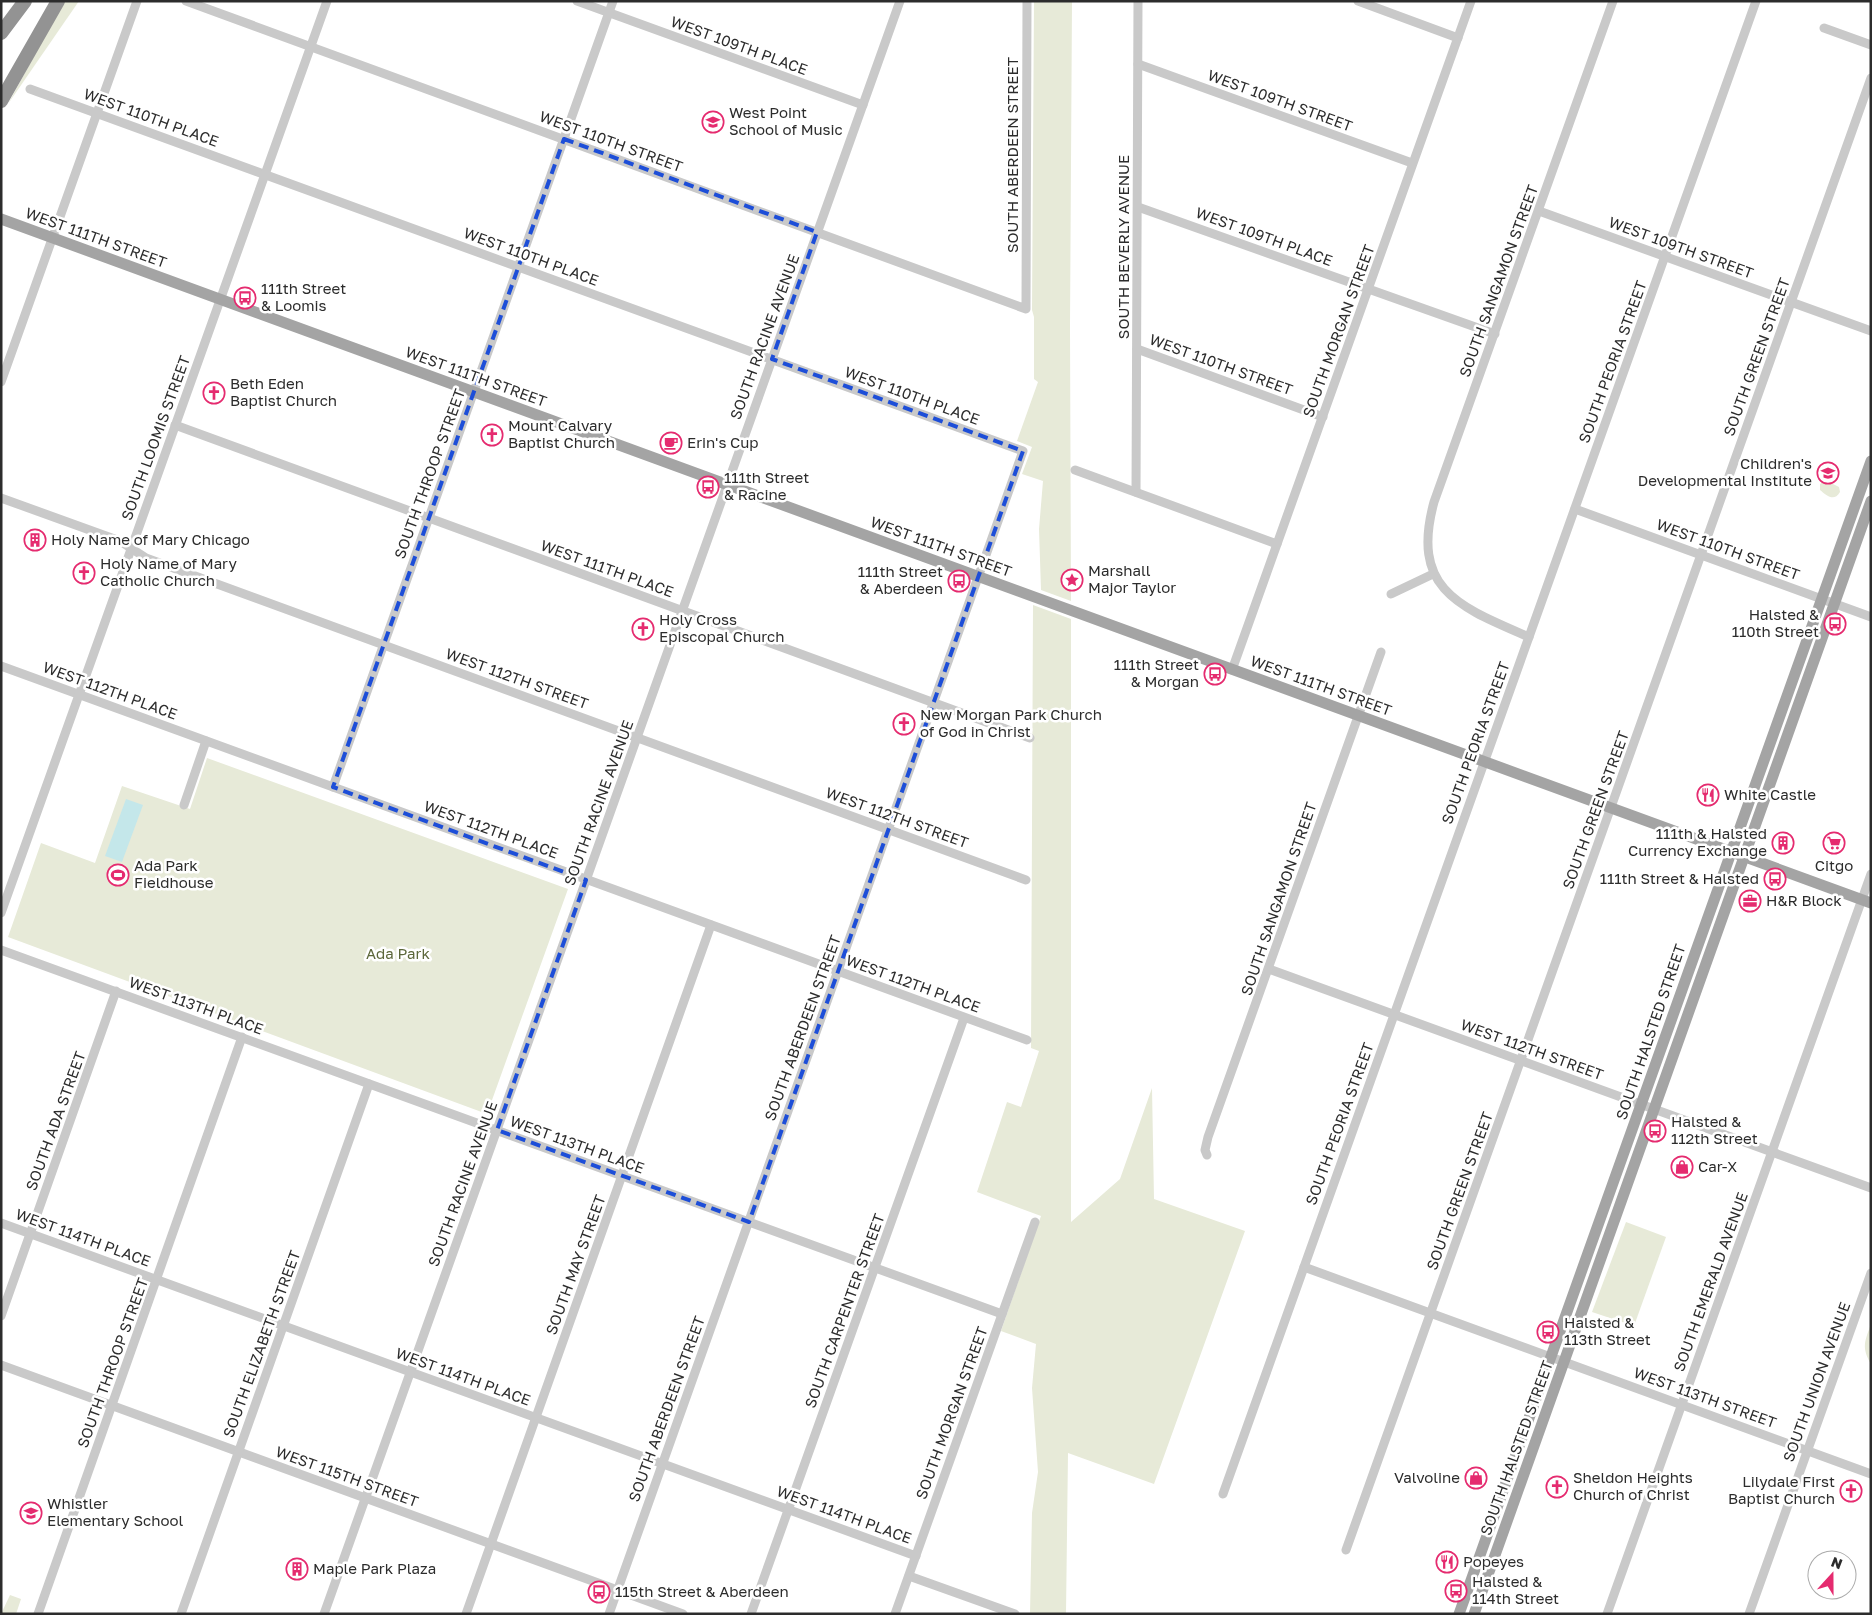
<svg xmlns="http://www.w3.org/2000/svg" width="1872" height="1615" font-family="'Golos Text',sans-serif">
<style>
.green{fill:#e7ead8}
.water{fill:#c4e7ea}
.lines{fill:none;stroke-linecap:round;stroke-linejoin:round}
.minor{stroke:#c9c9c9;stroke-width:9}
.major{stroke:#a4a4a4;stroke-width:11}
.highway{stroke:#939393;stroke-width:14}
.marked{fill:none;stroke:#1d4ed8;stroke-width:4;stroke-dasharray:10 6;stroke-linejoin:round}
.labels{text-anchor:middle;stroke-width:5;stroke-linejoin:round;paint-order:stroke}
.street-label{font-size:15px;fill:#2c2c2c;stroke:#fff}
.poi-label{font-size:15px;fill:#2c2c2c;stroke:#fff;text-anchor:start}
.park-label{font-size:15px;fill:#5c673a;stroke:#fff}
</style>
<rect width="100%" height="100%" fill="#fff"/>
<g class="green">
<polygon points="64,1 79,1 8,104"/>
<polygon points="1034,1 1072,1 1070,327 1071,601 1041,590 1039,529 1043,481 1022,474 1032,447 1017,441 1038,382 1034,379 1034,317 1032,310"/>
<path d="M1823,482H1829L1839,487L1840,492C1834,502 1827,496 1820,490V484Z"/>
<polygon points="1033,605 1071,619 1071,1222 1120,1179 1152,1088 1154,1199 1245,1231 1154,1484 1068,1453 1066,1614 1030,1614 1032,1513 1038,1472 1032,1388 1036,1344 1001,1331 1041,1216 977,1192 1007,1102 1021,1107 1039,1051 1031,1048"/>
<polygon points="207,758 568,889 487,1114 8,937 41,843 95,863 122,786 190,809"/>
<polygon points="1626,1222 1666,1237 1634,1326 1592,1312"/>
<path d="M1871,1324V1364C1861,1347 1865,1341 1871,1324Z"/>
<polygon points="10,1595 21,1599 16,1614 1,1614"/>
</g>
<polygon class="water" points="126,799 143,805 122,862 105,856"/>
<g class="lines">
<g class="minor">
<polyline points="186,1 1026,309 1027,1"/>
<polyline points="577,1 863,105"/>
<polyline points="1358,1 1458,38"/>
<polyline points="1824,28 1871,45"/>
<polyline points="1138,64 1412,163"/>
<polyline points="30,89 1023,451 609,1614"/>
<polyline points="1138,207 1495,334"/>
<polyline points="1539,211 1871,331"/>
<polyline points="1137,349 1323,417"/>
<polyline points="1,382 137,1"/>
<polyline points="175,425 1030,738"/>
<polyline points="1075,470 1277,544"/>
<polyline points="1136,492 1138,1"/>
<polyline points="1,498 120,541 146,558 1026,880"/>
<polyline points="1575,509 1871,617"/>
<polyline points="1391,594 1433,574"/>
<path d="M1529,637C1460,607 1410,590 1434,502L1613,1"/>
<polyline points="1,666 1027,1040"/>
<polyline points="1232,670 1471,1"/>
<polyline points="333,787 613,1"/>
<polyline points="184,805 206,741"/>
<polyline points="1,913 327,1"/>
<polyline points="1,950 1002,1314"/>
<polyline points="1269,969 1871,1188"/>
<polyline points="1207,1155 1205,1150 1208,1137 1381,652"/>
<polyline points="1,1223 916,1556"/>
<polyline points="1304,1267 1871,1474"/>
<polyline points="1,1316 116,991"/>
<polyline points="1,1365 683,1614"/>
<polyline points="1223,1494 1756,1"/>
<polyline points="1346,1550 1871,78"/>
<polyline points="909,1576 1015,1614"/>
<polyline points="38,1614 242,1037"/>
<polyline points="181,1614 369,1084"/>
<polyline points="324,1614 900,1"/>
<polyline points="466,1614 711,925"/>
<polyline points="751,1614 964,1018"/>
<polyline points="895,1614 1035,1222"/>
<polyline points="1607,1614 1871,874"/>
<polyline points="1749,1614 1871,1273"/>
</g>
<g class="major">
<polyline points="1,219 1871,903"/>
<polyline points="1459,1614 1871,461"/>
<polyline points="1474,1614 1871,501"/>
</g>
<g class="highway">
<polyline points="1,33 25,1"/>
<polyline points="1,101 58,1"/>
</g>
</g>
<path class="marked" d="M564,139L817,232L772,359L1023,451L749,1222L497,1130L586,880L333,787Z"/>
<defs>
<g id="school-ring" transform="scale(1.125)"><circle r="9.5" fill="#fff" stroke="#e52b6f" stroke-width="1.5"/><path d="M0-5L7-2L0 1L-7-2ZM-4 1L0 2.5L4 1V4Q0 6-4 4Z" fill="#e52b6f"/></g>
<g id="bus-ring" transform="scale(1.125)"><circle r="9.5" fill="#fff" stroke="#e52b6f" stroke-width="1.5"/><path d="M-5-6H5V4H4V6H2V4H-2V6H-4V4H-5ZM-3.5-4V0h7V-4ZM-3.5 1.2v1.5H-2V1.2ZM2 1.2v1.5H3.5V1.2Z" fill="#e52b6f"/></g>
<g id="church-ring" transform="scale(1.125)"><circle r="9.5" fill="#fff" stroke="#e52b6f" stroke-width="1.5"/><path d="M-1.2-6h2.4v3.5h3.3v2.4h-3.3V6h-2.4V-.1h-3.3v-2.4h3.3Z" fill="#e52b6f"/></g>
<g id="cafe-ring" transform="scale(1.125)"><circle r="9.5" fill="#fff" stroke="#e52b6f" stroke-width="1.5"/><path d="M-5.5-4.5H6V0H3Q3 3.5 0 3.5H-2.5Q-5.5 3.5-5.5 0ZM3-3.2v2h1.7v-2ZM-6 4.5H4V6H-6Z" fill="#e52b6f"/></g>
<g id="building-ring" transform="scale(1.125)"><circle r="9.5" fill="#fff" stroke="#e52b6f" stroke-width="1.5"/><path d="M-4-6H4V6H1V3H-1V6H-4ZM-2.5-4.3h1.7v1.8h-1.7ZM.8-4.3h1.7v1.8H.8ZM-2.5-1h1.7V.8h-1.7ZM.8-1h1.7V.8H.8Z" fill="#e52b6f"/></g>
<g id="sight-ring" transform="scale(1.125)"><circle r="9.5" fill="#fff" stroke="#e52b6f" stroke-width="1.5"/><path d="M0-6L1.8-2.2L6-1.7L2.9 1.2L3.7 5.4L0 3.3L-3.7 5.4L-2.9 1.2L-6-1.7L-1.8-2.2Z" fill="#e52b6f"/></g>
<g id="restaurant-ring" transform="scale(1.125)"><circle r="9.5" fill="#fff" stroke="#e52b6f" stroke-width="1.5"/><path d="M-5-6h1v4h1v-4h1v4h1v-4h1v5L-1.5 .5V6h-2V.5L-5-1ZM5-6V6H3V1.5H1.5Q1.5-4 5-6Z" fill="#e52b6f"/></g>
<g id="supermarket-ring" transform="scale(1.125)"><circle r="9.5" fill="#fff" stroke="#e52b6f" stroke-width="1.5"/><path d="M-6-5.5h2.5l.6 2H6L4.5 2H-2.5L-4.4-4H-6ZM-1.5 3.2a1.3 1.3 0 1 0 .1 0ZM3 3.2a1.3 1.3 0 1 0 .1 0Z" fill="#e52b6f"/></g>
<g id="stadium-ring" transform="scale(1.125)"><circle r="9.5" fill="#fff" stroke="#e52b6f" stroke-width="1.5"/><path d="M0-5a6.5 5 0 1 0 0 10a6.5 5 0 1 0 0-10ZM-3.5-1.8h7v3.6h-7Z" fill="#e52b6f"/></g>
<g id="office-ring" transform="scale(1.125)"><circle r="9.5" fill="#fff" stroke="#e52b6f" stroke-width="1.5"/><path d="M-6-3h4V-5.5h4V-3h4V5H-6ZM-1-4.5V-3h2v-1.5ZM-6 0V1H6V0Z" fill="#e52b6f"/></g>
<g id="shop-ring" transform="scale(1.125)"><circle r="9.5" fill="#fff" stroke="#e52b6f" stroke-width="1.5"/><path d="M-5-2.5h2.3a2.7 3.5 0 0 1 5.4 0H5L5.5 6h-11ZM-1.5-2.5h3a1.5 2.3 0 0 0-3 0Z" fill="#e52b6f"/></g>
</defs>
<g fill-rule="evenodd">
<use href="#school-ring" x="713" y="122"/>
<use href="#bus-ring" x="245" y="298"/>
<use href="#church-ring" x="214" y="393"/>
<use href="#church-ring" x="492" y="435"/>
<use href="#cafe-ring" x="671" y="443"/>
<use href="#school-ring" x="1828" y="473"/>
<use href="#bus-ring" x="708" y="487"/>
<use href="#building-ring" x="35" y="540"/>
<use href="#church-ring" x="84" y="573"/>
<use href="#sight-ring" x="1072" y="580"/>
<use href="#bus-ring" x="959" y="581"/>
<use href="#bus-ring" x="1835" y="624"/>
<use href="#church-ring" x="643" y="629"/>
<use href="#bus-ring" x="1215" y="674"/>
<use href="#church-ring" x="904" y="724"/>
<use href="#restaurant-ring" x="1708" y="795"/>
<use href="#building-ring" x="1783" y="843"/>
<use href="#supermarket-ring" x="1834" y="843"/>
<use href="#stadium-ring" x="118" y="875"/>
<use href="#bus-ring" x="1775" y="879"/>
<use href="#office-ring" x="1750" y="901"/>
<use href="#bus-ring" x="1655" y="1131"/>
<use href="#shop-ring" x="1682" y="1167"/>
<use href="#bus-ring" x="1548" y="1332"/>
<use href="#shop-ring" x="1476" y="1478"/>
<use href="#church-ring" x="1557" y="1487"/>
<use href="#church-ring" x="1851" y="1491"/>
<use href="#school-ring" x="31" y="1513"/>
<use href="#restaurant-ring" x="1447" y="1562"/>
<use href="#building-ring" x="297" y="1569"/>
<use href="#bus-ring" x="1456" y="1591"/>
<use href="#bus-ring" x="599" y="1592"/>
</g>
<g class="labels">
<g class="street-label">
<text transform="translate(739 46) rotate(20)" y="5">WEST 109TH PLACE</text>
<text transform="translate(1280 101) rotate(20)" y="5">WEST 109TH STREET</text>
<text transform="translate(151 118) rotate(20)" y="5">WEST 110TH PLACE</text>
<text transform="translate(611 142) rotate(20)" y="5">WEST 110TH STREET</text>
<text transform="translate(1013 155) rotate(-90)" y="5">SOUTH ABERDEEN STREET</text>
<text transform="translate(1264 237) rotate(20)" y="5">WEST 109TH PLACE</text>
<text transform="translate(96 238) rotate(20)" y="5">WEST 111TH STREET</text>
<text transform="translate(1124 247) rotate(-90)" y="5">SOUTH BEVERLY AVENUE</text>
<text transform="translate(1681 248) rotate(20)" y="5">WEST 109TH STREET</text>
<text transform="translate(531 257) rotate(20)" y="5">WEST 110TH PLACE</text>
<text transform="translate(1499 281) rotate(-70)" y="5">SOUTH SANGAMON STREET</text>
<text transform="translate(1339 331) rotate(-70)" y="5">SOUTH MORGAN STREET</text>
<text transform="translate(765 337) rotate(-70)" y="5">SOUTH RACINE AVENUE</text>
<text transform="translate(1757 357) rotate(-70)" y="5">SOUTH GREEN STREET</text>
<text transform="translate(1613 362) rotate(-70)" y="5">SOUTH PEORIA STREET</text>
<text transform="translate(1221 365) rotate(20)" y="5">WEST 110TH STREET</text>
<text transform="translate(476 377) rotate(20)" y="5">WEST 111TH STREET</text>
<text transform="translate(912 396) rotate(20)" y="5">WEST 110TH PLACE</text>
<text transform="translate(156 438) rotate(-70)" y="5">SOUTH LOOMIS STREET</text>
<text transform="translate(430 474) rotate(-70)" y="5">SOUTH THROOP STREET</text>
<text transform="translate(941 547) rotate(20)" y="5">WEST 111TH STREET</text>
<text transform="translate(1728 550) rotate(20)" y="5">WEST 110TH STREET</text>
<text transform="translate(607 569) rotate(20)" y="5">WEST 111TH PLACE</text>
<text transform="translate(517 679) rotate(20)" y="5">WEST 112TH STREET</text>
<text transform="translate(1321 686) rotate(20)" y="5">WEST 111TH STREET</text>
<text transform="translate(110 691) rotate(20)" y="5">WEST 112TH PLACE</text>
<text transform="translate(1476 743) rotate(-70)" y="5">SOUTH PEORIA STREET</text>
<text transform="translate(599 803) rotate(-70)" y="5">SOUTH RACINE AVENUE</text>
<text transform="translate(1596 810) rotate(-70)" y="5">SOUTH GREEN STREET</text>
<text transform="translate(897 818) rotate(20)" y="5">WEST 112TH STREET</text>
<text transform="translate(491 830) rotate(20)" y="5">WEST 112TH PLACE</text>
<text transform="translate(1279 899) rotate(-71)" y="5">SOUTH SANGAMON STREET</text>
<text transform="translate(913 984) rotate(20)" y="5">WEST 112TH PLACE</text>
<text transform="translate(196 1006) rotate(20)" y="5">WEST 113TH PLACE</text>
<text transform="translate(803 1028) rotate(-70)" y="5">SOUTH ABERDEEN STREET</text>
<text transform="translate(1651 1032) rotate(-71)" y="5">SOUTH HALSTED STREET</text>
<text transform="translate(1532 1050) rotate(20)" y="5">WEST 112TH STREET</text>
<text transform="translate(56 1121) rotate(-70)" y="5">SOUTH ADA STREET</text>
<text transform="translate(1340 1124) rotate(-70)" y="5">SOUTH PEORIA STREET</text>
<text transform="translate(577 1145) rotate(20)" y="5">WEST 113TH PLACE</text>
<text transform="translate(463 1184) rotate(-70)" y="5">SOUTH RACINE AVENUE</text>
<text transform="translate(1460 1191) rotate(-70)" y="5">SOUTH GREEN STREET</text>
<text transform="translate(83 1238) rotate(20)" y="5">WEST 114TH PLACE</text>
<text transform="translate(576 1265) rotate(-70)" y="5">SOUTH MAY STREET</text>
<text transform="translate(1711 1282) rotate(-70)" y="5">SOUTH EMERALD AVENUE</text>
<text transform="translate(845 1311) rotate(-70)" y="5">SOUTH CARPENTER STREET</text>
<text transform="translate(262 1344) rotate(-70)" y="5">SOUTH ELIZABETH STREET</text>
<text transform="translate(113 1363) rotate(-70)" y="5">SOUTH THROOP STREET</text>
<text transform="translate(463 1377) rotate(20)" y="5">WEST 114TH PLACE</text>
<text transform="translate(1817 1382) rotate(-70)" y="5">SOUTH UNION AVENUE</text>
<text transform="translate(1705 1398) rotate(20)" y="5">WEST 113TH STREET</text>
<text transform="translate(667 1409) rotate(-70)" y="5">SOUTH ABERDEEN STREET</text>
<text transform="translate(952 1413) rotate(-70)" y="5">SOUTH MORGAN STREET</text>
<text transform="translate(1517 1448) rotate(-70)" y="5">SOUTH HALSTED STREET</text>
<text transform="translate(347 1477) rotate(20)" y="5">WEST 115TH STREET</text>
<text transform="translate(844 1515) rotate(20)" y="5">WEST 114TH PLACE</text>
</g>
<g class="poi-label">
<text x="729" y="118">West Point<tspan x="729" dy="17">School of Music</tspan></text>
<text x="261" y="294">111th Street<tspan x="261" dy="17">&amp; Loomis</tspan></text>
<text x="230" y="389">Beth Eden<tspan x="230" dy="17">Baptist Church</tspan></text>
<text x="508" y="431">Mount Calvary<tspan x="508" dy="17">Baptist Church</tspan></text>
<text x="687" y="448">Erin's Cup</text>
<text x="1812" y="469" text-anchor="end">Children's<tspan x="1812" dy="17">Developmental Institute</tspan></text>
<text x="724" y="483">111th Street<tspan x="724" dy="17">&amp; Racine</tspan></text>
<text x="51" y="545">Holy Name of Mary Chicago</text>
<text x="100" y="569">Holy Name of Mary<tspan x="100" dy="17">Catholic Church</tspan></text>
<text x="1088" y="576">Marshall<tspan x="1088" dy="17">Major Taylor</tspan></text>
<text x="943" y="577" text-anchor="end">111th Street<tspan x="943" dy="17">&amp; Aberdeen</tspan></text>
<text x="1819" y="620" text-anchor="end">Halsted &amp;<tspan x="1819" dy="17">110th Street</tspan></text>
<text x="659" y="625">Holy Cross<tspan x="659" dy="17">Episcopal Church</tspan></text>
<text x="1199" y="670" text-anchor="end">111th Street<tspan x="1199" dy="17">&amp; Morgan</tspan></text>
<text x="920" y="720">New Morgan Park Church<tspan x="920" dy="17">of God in Christ</tspan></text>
<text x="1724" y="800">White Castle</text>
<text x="1767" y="839" text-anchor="end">111th &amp; Halsted<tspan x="1767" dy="17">Currency Exchange</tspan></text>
<text x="134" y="871">Ada Park<tspan x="134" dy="17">Fieldhouse</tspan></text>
<text x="1834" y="871" text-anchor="middle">Citgo</text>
<text x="1759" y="884" text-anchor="end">111th Street &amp; Halsted</text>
<text x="1766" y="906">H&amp;R Block</text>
<text x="1671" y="1127">Halsted &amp;<tspan x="1671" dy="17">112th Street</tspan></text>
<text x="1698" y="1172">Car-X</text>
<text x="1564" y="1328">Halsted &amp;<tspan x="1564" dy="17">113th Street</tspan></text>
<text x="1460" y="1483" text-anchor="end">Valvoline</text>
<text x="1573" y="1483">Sheldon Heights<tspan x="1573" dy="17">Church of Christ</tspan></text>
<text x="1835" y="1487" text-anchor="end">Lilydale First<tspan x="1835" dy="17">Baptist Church</tspan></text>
<text x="47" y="1509">Whistler<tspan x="47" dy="17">Elementary School</tspan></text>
<text x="1463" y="1567">Popeyes</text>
<text x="313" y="1574">Maple Park Plaza</text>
<text x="1472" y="1587">Halsted &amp;<tspan x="1472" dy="17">114th Street</tspan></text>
<text x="615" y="1597">115th Street &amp; Aberdeen</text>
</g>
<g class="park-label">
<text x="398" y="959">Ada Park</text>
</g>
</g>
<rect width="1872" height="1615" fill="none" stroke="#2c2c2c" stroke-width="5"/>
<g transform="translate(1832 1575) rotate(21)"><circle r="24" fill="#ffffff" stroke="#ababab"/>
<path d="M0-4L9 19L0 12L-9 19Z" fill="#e52b6f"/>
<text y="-8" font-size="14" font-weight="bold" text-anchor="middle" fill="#2c2c2c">N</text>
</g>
</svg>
